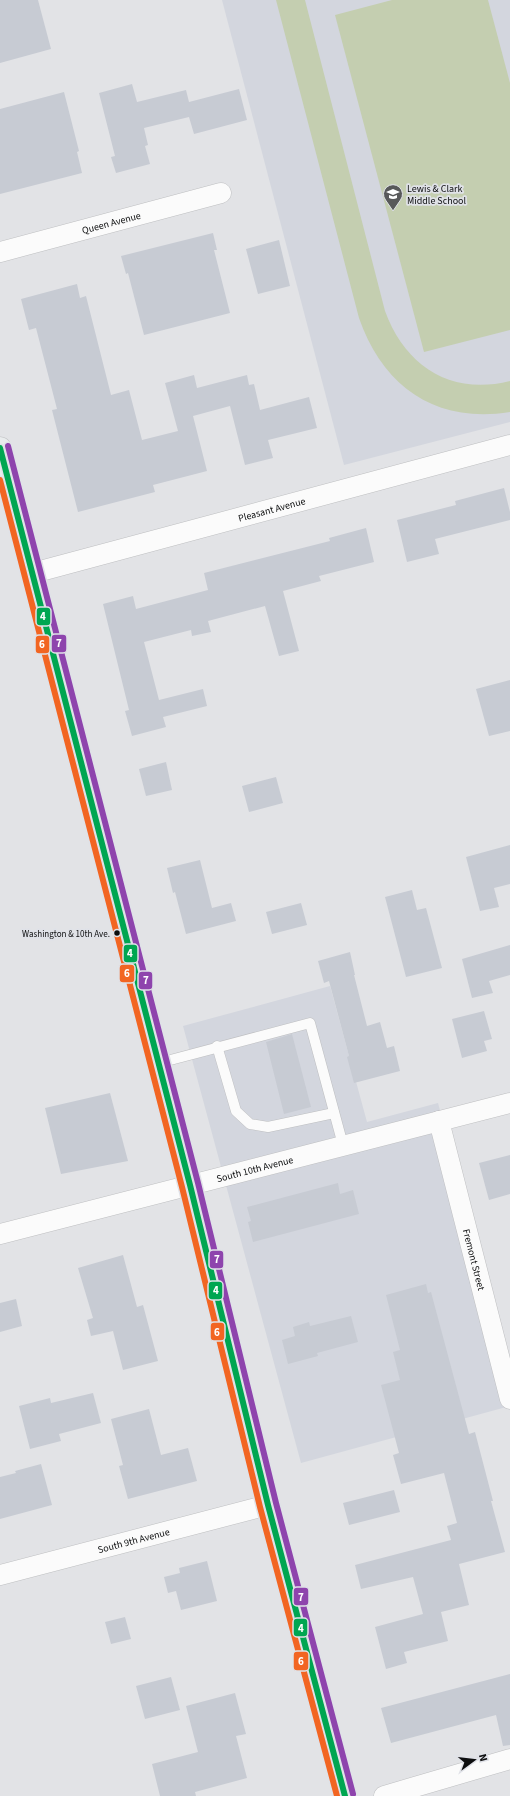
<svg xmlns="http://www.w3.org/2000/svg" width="510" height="1796" font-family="'Source Sans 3',sans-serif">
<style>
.built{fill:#d3d6de}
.green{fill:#c4ceb0}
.building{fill:#c7cbd3}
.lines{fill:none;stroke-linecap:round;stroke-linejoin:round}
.service-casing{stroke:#bebfc1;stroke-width:11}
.minor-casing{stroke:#bebfc1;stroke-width:21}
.secondary-casing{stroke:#bebfc1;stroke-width:23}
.service{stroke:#fbfbfb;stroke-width:10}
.minor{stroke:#fbfbfb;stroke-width:20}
.secondary{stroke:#e9eced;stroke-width:22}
.bus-1-casing{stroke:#e0e2e8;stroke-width:9}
.bus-2-casing{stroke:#e0e2e8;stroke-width:9}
.bus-3-casing{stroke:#e0e2e8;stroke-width:9}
.bus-1{stroke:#00a651;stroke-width:6}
.bus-2{stroke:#f26522;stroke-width:6}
.bus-3{stroke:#8e44ad;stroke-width:6}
.bus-dot{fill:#0d0e0f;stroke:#e0e2e8;stroke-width:1.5}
.labels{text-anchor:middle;stroke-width:3.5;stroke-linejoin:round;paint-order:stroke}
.bus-label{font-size:9px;fill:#0d0e0f;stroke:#e0e2e8;text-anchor:end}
.poi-label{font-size:10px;fill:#0d0e0f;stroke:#e0e2e8;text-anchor:start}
.street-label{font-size:10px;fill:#0d0e0f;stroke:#e0e2e8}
.line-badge{stroke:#e0e2e8;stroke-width:1.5}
.badge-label{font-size:11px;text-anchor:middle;font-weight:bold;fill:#fff}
</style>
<rect width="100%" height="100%" fill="#e2e3e6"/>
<g class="built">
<polygon points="222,0 510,0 510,422 344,465"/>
<polygon points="330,986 367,1122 438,1103 510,1369 510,1406 301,1463 183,1026"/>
</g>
<g class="green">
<path d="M276,0H305L385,311C405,366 451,396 510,381V412C436,424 383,387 359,318Z"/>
<polygon points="392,0 488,0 510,83 510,330 424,352 335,15"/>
</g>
<g class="building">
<polygon points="0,0 38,0 51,49 0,63"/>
<polygon points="132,84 137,102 186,90 189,102 239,89 247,120 194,134 189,117 144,128 148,145 145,146 150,164 116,173 111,157 115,156 99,93"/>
<polygon points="64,92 79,151 77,152 82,173 0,194 0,109"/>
<polygon points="213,233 217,250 214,250 230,313 144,335 128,273 126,274 121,256"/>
<polygon points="279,240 290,286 258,294 246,249"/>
<polygon points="77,284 80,298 86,296 111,395 129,390 142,440 178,431 165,383 194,375 197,388 247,375 249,385 254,384 260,410 309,397 317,428 268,440 273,458 245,465 230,406 193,416 207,471 153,485 155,492 78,512 52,410 57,409 36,328 29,330 21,299"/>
<polygon points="504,488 510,512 510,520 435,539 439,554 407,562 397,520 456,505 455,501"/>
<polygon points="366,528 374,562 319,576 321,581 283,591 299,651 279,656 265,606 208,621 211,632 192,636 191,630 144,642 159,700 203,689 207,706 163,717 166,727 132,736 125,711 129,710 103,604 133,596 136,609 208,590 204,573 330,541 329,538"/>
<polygon points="510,680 510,731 489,736 476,689"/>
<polygon points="166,762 172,790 146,796 139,769"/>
<polygon points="276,777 283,803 249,812 242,786"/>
<polygon points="510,845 510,884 494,888 499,907 480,911 466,857"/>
<polygon points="200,860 212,908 231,903 236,921 186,934 175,892 173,893 167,868"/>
<polygon points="412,890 417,910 426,908 442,968 406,977 385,897"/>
<polygon points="301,903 307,925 272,934 266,912"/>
<polygon points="510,945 510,975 489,981 493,993 472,998 462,959"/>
<polygon points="350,952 355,975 354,975 367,1026 380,1022 387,1048 394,1046 400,1071 354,1083 347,1057 349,1056 329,981 324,983 318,961"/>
<polygon points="484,1011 492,1039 484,1041 487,1051 462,1058 452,1019"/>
<polygon points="292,1034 311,1107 284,1114 266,1042"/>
<polygon points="110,1093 128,1161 61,1174 45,1108"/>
<polygon points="510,1155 510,1194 489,1200 479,1163"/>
<polygon points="338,1183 340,1194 353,1190 359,1214 253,1242 248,1222 251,1221 247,1207"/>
<polygon points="123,1255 137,1307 143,1305 158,1361 123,1370 113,1331 91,1336 87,1320 93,1318 78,1268"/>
<polygon points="426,1284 428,1293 431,1292 469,1434 475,1432 493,1501 491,1501 505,1552 459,1564 469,1605 441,1612 448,1641 404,1652 407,1663 386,1669 375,1627 423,1614 413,1577 361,1589 355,1565 451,1540 447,1526 457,1523 444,1473 401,1484 393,1455 399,1453 381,1385 400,1380 393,1352 400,1350 386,1295"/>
<polygon points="16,1299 22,1326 0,1332 0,1303"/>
<polygon points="351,1316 358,1342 317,1353 318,1356 288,1364 282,1340 295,1336 293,1327 309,1322 310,1326"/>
<polygon points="93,1393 101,1423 59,1434 61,1441 30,1449 19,1406 50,1398 51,1403"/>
<polygon points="149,1409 161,1455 188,1448 197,1481 128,1499 119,1466 123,1465 111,1419"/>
<polygon points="41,1464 52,1505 0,1519 0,1477 16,1473 15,1471"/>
<polygon points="394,1490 400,1512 349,1525 343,1503"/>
<polygon points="207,1561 217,1601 181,1610 176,1591 168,1593 164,1577 180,1573 179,1568"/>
<polygon points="125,1617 131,1639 111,1644 105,1622"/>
<polygon points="510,1674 510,1745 503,1746 496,1715 391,1743 381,1708"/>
<polygon points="171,1677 180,1710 145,1719 136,1686"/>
<polygon points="235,1693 246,1734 236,1736 247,1778 195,1792 196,1796 160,1796 152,1764 198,1752 186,1706"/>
</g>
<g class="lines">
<g class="service-casing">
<g id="service">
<polyline points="217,1046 236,1111 250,1124 268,1127 334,1113"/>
<polyline points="159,1063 310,1023 343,1145"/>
</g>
</g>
<g class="minor-casing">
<g id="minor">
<path id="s1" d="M0,252L221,193"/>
<path id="s2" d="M33,573L510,445"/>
<path id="s3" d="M439,1121L510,1399"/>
<path id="s4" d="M0,1234L510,1103"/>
<path id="s5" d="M0,1575L268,1505"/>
<polyline points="384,1796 510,1759"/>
</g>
</g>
<g class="secondary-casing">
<polyline id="secondary" points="0,448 190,1185 268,1505 345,1796"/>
</g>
<use href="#service" class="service"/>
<use href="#minor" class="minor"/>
<use href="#secondary" class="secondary"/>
<g class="bus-1-casing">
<polyline id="bus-1" points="0,448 190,1185 268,1505 345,1796"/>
</g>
<g class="bus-2-casing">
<polyline id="bus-2" points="0,480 182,1187 260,1507 337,1796"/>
</g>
<g class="bus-3-casing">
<polyline id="bus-3" points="8,446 198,1183 276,1503 353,1794"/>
</g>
<use href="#bus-1" class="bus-1"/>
<use href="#bus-2" class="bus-2"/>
<use href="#bus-3" class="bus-3"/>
</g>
<defs>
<g id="school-pin" transform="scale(1)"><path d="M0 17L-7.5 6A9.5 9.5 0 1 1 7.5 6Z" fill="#58595a" stroke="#e0e2e8"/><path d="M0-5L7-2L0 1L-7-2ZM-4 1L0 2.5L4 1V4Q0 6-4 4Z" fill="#fff"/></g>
</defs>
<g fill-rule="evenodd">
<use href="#school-pin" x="393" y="194"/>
</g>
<circle class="bus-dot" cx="117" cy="933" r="3.5"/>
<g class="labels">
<g class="bus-label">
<text x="110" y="937">Washington &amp; 10th Ave.</text>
</g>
<g class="poi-label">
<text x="407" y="192">Lewis &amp; Clark<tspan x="407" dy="12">Middle School</tspan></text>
</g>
<g class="street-label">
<text dy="4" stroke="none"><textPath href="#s1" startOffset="115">Queen Avenue</textPath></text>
<text dy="4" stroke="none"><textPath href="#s2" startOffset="247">Pleasant Avenue</textPath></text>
<text dy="4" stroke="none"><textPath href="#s4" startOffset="263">South 10th Avenue</textPath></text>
<text dy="4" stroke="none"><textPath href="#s3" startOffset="143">Fremont Street</textPath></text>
<text dy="4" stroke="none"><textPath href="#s5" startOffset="138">South 9th Avenue</textPath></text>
</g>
</g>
<g class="line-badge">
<rect x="36" y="607" width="15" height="19" rx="4" fill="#00a651"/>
<rect x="51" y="634" width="16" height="19" rx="4" fill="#8e44ad"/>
<rect x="35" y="635" width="15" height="19" rx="4" fill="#f26522"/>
<rect x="123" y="944" width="15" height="19" rx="4" fill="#00a651"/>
<rect x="119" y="964" width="16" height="19" rx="4" fill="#f26522"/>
<rect x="138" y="971" width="15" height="19" rx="4" fill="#8e44ad"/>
<rect x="209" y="1250" width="15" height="19" rx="4" fill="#8e44ad"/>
<rect x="208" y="1281" width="15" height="19" rx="4" fill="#00a651"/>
<rect x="210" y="1322" width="15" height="19" rx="4" fill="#f26522"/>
<rect x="293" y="1587" width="16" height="19" rx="4" fill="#8e44ad"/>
<rect x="293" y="1618" width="15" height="19" rx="4" fill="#00a651"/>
<rect x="293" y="1651" width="16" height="20" rx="4" fill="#f26522"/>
</g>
<g class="badge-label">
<text x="43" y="620">4</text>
<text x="59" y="647">7</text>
<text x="42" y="648">6</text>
<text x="130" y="957">4</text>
<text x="127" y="977">6</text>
<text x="146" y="984">7</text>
<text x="217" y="1263">7</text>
<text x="216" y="1294">4</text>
<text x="217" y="1336">6</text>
<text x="301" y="1601">7</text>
<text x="301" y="1632">4</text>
<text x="301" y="1665">6</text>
</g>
<g transform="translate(474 1760) rotate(75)" stroke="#e0e2e8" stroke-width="3" paint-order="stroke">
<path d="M0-3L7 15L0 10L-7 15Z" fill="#0d0e0f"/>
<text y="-6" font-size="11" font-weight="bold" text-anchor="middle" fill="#0d0e0f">N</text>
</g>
</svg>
